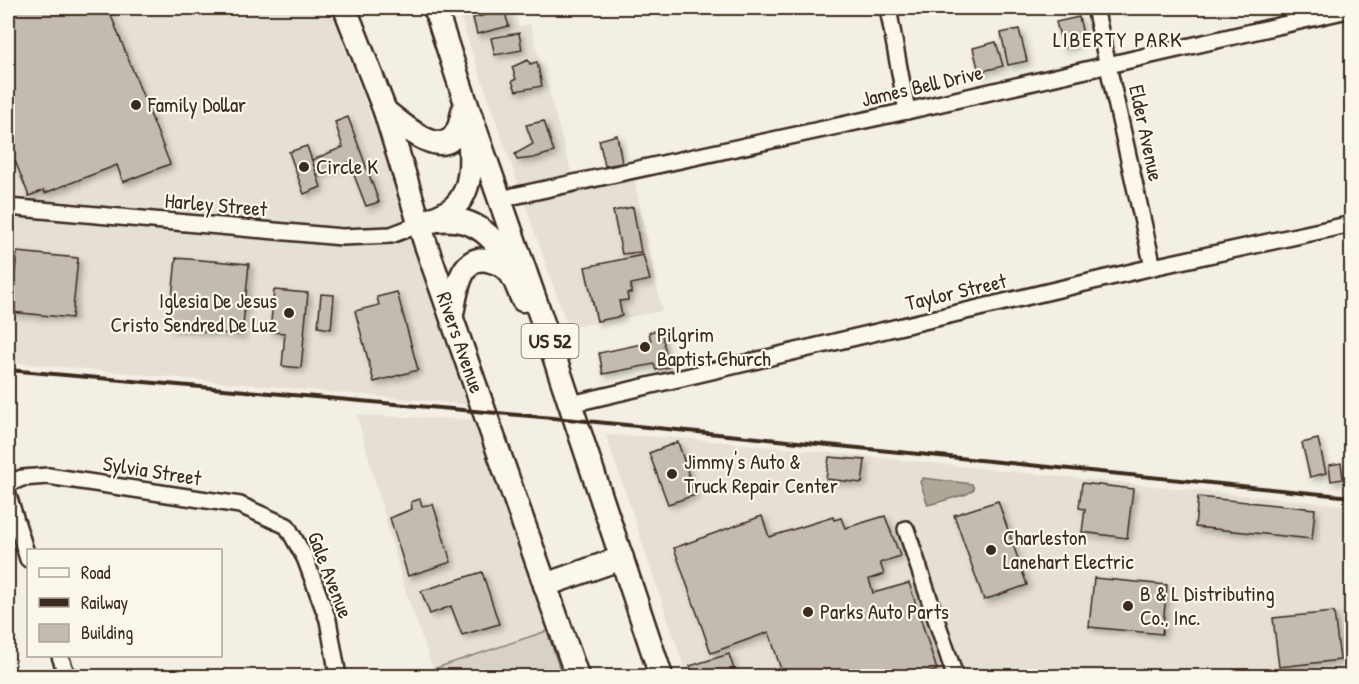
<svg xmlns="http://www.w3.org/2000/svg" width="1359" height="684" font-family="'Patrick Hand',sans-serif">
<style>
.built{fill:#e5dfd4}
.green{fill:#d8d1c6;stroke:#8a7e72;stroke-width:1.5}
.water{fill:#afa69a;stroke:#817468;stroke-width:1.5}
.building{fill:#c3bbb0;stroke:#3b2a1e;stroke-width:1.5;filter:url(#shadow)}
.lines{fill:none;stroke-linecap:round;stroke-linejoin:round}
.street-casing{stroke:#3b2a1e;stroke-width:20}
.primary-casing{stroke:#3b2a1e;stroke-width:27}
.street{stroke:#fbf7ec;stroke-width:15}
.primary{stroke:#fbf7ec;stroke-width:22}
.rail{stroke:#3b2a1e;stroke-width:4}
.poi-dot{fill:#3b2a1e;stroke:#fbf7ec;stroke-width:2}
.labels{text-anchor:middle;stroke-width:4.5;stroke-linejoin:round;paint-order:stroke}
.shield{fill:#fbf7ec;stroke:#75685c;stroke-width:1.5}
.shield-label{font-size:20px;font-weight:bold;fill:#3b2a1e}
.street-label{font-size:21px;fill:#3b2a1e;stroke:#fbf7ec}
.poi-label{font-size:21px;fill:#3b2a1e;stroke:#fbf7ec;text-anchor:start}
.neighbourhood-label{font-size:22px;letter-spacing:1.5px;fill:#3b2a1e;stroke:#fbf7ec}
</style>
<defs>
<filter id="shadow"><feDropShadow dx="3.5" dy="3.5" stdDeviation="3" flood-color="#0004"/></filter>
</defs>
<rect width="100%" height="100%" fill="#f3efe4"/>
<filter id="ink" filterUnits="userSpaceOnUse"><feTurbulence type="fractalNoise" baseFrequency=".0167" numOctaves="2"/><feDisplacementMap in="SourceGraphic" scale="12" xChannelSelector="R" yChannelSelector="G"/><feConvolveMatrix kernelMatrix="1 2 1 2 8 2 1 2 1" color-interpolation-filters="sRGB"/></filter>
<g filter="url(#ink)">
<g class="built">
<polygon points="8,8 330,8 412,227 472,405 8,362"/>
<polygon points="457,8 514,8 519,27 530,24 574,182 632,170 662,311 568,328"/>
<polygon points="357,415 478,420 549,630 433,669 403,583"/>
<polygon points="606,435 683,438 1351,506 1351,676 687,676"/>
</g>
<polygon class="green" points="547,631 562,676 435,676 433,669"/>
<polygon class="water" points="923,478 972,484 974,489 967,494 928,505 920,482"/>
<g class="building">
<polygon points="8,8 108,8 170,164 123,182 117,165 45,193 44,190 29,196 8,143"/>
<polygon points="504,11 509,26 477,34 473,18"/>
<polygon points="1079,17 1084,39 1075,41 1076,45 1063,48 1056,22"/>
<polygon points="1019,29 1027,61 1008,65 1001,33"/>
<polygon points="519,33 522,50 495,55 491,38"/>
<polygon points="996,42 1003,66 979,72 973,48"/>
<polygon points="528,60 530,64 537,62 542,86 516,91 512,81 516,79 512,67"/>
<polygon points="348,117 379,202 366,206 349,162 317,175 312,160 343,147 335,122"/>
<polygon points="544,121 554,152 533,158 517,160 515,154 533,144 526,125"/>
<polygon points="617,135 622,163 605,166 599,140"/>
<polygon points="307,146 321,187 304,194 289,152"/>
<polygon points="633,207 641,252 622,254 613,211"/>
<polygon points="17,252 78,258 72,318 11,312"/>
<polygon points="643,255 650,280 631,284 631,293 627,293 628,300 619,301 622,316 597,321 585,267"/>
<polygon points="176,258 249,264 242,335 169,328"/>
<polygon points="274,290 308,293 301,368 282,366 285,333 270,332"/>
<polygon points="397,292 418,370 374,382 355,311 379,305 377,297"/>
<polygon points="321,294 334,295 331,329 318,327"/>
<polygon points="661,330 669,367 656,370 654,364 603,374 599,353 651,342 649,332"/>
<polygon points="1318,439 1326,473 1310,477 1302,443"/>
<polygon points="678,442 695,495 668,504 649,453"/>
<polygon points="829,457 865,460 862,483 826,479"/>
<polygon points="1341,463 1343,479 1331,481 1329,465"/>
<polygon points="1082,483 1133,489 1127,538 1082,532 1085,509 1079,508"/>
<polygon points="1198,497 1315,509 1312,539 1195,527"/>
<polygon points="420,499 422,506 433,504 451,562 408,576 390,518 412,509 411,502"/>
<polygon points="998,501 1027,585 984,600 954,515"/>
<polygon points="762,516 769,537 833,517 834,520 841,518 845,528 885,516 900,556 880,563 884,574 869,579 873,593 909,583 937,670 918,676 783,676 769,632 711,653 674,548"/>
<polygon points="482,572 499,624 462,635 451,606 430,614 421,591"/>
<polygon points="1094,578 1167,585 1162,634 1089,627"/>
<polygon points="1334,612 1340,660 1279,667 1273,618"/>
<polygon points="729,654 736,676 693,676 690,666"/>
</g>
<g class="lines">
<g class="street-casing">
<g id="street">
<polyline points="888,8 907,111"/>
<polyline points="1095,8 1153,267"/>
<polyline points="500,199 907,111 1352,9"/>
<polyline points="8,207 342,237 391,235 420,224"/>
<polyline points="571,404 1153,267 1352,224"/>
<polyline points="8,484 22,478 48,476 240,505 287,526 305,558 328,620 338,676"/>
<polyline points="8,495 28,559"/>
<polyline points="906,529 955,676"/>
<polyline points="60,656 67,676"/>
</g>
</g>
<g class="primary-casing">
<g id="primary">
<path id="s1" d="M345,8L385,111L425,242L577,676"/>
<polyline points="435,8 465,100 541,317 661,676"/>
<path d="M385,111C412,132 454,171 463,111"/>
<path d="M432,221C477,213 495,239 517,273"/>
<path d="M420,224C431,219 445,215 454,207C474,189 471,156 469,132"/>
<path d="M452,314C456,294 460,251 491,261C499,263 506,267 511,274C516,281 519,292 523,300"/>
<polyline points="545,585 622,558"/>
</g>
</g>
<use href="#street" class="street"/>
<use href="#primary" class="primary"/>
<polyline class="rail" points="8,370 576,420 1352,497"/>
</g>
</g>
<g class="poi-dot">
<circle cx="136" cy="105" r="6"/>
<circle cx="304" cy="167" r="6"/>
<circle cx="289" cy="313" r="6"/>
<circle cx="645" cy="347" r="6"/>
<circle cx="672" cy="474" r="6"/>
<circle cx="991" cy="550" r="6"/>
<circle cx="1128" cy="606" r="6"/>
<circle cx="808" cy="612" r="6"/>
</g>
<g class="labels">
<rect class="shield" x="521.5" y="324" width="57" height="34" rx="4.5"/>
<g class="shield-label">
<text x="550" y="348">US 52</text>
</g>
<g class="street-label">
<text transform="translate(922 86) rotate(-13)" y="7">James Bell Drive</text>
<text transform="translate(1146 133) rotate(78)" y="7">Elder Avenue</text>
<text transform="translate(216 205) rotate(5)" y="7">Harley Street</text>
<text transform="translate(956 292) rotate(-13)" y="7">Taylor Street</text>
<text dy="7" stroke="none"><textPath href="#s1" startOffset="354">Rivers Avenue</textPath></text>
<text transform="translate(152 471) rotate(9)" y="7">Sylvia Street</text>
<text transform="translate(330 575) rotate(69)" y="7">Gale Avenue</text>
</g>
<g class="poi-label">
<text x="148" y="112">Family Dollar</text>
<text x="316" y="174">Circle K</text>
<text x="277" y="308" text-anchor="end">Iglesia De Jesus<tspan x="277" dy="24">Cristo Sendred De Luz</tspan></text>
<text x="657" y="342">Pilgrim<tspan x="657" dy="24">Baptist Church</tspan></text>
<text x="684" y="469">Jimmy's Auto &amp;<tspan x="684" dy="24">Truck Repair Center</tspan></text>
<text x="1003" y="545">Charleston<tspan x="1003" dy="24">Lanehart Electric</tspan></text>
<text x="1140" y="601">B &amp; L Distributing<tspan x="1140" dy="24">Co., Inc.</tspan></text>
<text x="820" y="619">Parks Auto Parts</text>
</g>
<g class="neighbourhood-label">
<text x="1118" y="47">LIBERTY PARK</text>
</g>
</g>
<rect width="1359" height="684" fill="none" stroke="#fbf7ec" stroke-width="30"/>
<rect x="15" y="15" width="1329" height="654" fill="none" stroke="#3b2a1e" stroke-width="2" filter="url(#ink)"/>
<rect x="27" y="549" width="195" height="108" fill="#fbf7ec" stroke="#aea59a" stroke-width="1.5"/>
<rect x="39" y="568" width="30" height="9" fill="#fbf7ec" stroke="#aea59a" stroke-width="1.5"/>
<text x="81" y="579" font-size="18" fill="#3b2a1e">Road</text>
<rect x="39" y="598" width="30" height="9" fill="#3b2a1e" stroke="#aea59a" stroke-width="1.5"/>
<text x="81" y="609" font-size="18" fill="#3b2a1e">Railway</text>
<rect x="39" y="624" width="30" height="18" fill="#c3bbb0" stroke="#aea59a" stroke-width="1.5"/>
<text x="81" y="639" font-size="18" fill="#3b2a1e">Building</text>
</svg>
